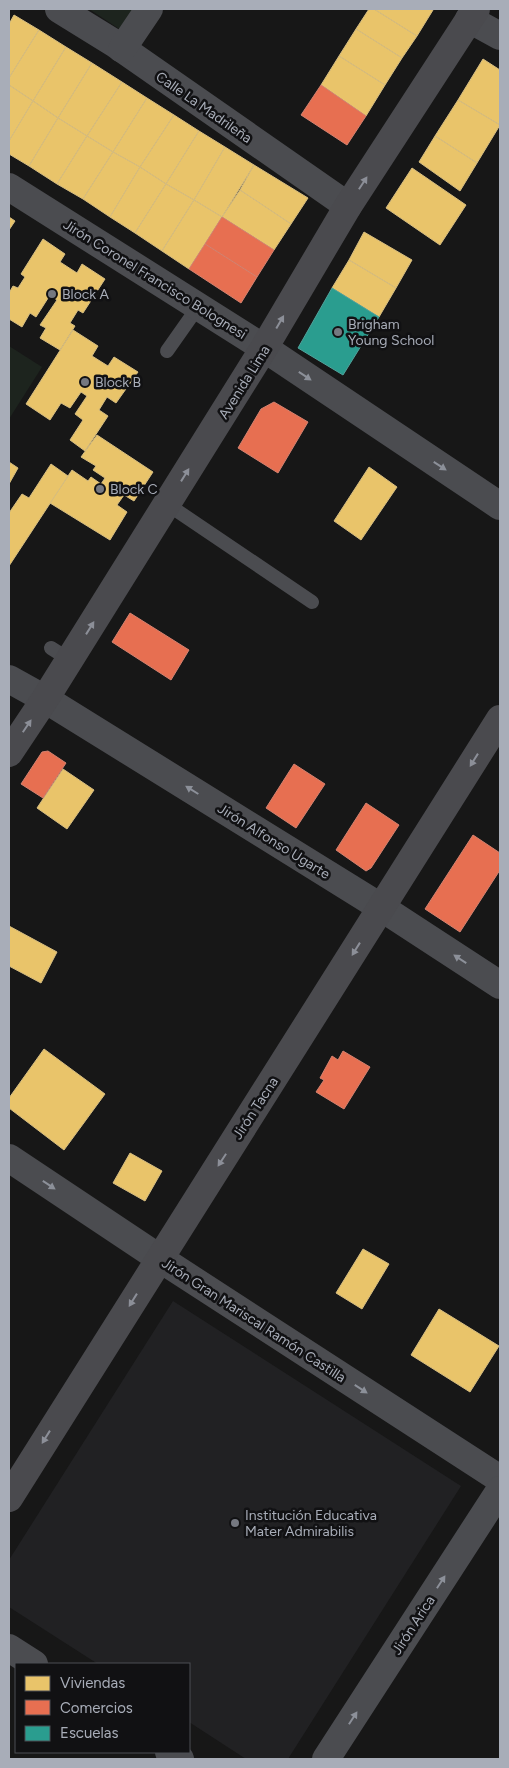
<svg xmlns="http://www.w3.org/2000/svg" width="509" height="1768" font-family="Figtree,sans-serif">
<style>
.built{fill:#212123}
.green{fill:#1d241e}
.homes{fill:#e9c46a;stroke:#d6bd81}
.shops{fill:#e76f51;stroke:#d48270}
.schools{fill:#2a9d8f;stroke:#50a29b}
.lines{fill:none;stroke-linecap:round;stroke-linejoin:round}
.lane{stroke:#4b4c50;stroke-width:14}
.street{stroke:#4b4c50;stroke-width:28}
.secondary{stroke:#4a4a4e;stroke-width:28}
.oneway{fill:#8c8f98}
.oneway2{fill:#8c9099}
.poi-dot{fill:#757880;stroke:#111113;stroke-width:2}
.labels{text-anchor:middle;stroke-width:5;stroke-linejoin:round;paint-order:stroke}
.street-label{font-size:14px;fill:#a8adb8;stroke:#111113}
.poi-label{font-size:14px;fill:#a8adb8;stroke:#111113;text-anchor:start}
</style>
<rect width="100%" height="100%" fill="#171717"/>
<polygon class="built" points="173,1301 461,1486 288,1759 246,1759 189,1722 189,1664 98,1664 9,1607 9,1560"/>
<g class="green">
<polygon points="89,9 135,9 121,30"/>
<polygon points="9,346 42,367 9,419"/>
</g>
<g class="homes">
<polygon points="369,9 374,9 417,36 402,58 356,29"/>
<polygon points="374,9 431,9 433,10 417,36"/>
<polygon points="14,15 39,30 9,78 9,24"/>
<polygon points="356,29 402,58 385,85 339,56"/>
<polygon points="39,30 66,47 33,101 9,85 9,78"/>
<polygon points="66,47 92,63 58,118 33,101"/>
<polygon points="339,56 385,85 366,116 321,85"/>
<polygon points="483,59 500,70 500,125 458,100"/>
<polygon points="92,63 122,82 87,136 58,118"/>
<polygon points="122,82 147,98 113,152 87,136"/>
<polygon points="9,85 33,101 9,141"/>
<polygon points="147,98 174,115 140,167 113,152"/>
<polygon points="458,100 500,125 477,163 435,136"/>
<polygon points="33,101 58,118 29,166 9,154 9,141"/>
<polygon points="174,115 199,131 166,184 140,167"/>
<polygon points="58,118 87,136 57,184 29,166"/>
<polygon points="199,131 225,147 194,200 166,184"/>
<polygon points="87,136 113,152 83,199 57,184"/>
<polygon points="435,136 477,163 460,191 419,162"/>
<polygon points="225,147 254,165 222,217 194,200"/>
<polygon points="113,152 140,167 110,217 83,199"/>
<polygon points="254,165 308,198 291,224 240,190"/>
<polygon points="140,167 166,184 135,233 110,217"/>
<polygon points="412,168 466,205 440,245 386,208"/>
<polygon points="166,184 194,200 162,251 135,233"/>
<polygon points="240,190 291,224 274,250 222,217"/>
<polygon points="194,200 222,217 189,269 162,251"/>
<polygon points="9,217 15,221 9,230"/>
<polygon points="364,232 412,260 396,288 349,260"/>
<polygon points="43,239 65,254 60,262 77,273 82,264 105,279 83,313 78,310 70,323 75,326 60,350 40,338 46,328 40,325 57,300 50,295 36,317 30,313 22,327 9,319 9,293 13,286 18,288 25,277 21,274"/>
<polygon points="349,260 396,288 379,317 332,288"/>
<polygon points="73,330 98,346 92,356 108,366 114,357 138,372 116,403 107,397 99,410 108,416 85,451 70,440 83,420 75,414 87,396 81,392 70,408 61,403 50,420 26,404"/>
<polygon points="97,435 153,472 134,501 124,495 117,505 127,512 110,540 50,503 72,470 88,481 91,477 101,484 105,478 93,470 96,466 81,457"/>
<polygon points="9,462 18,468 9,484"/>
<polygon points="51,464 68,476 9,566 9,513 22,494 29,498"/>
<polygon points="369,467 397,487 361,540 334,521"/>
<polygon points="63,769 94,790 67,829 37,808"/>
<polygon points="9,926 57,952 41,983 9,966"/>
<polygon points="44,1049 105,1094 64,1150 9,1108 9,1098"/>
<polygon points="130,1153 162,1171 145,1201 113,1183"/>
<polygon points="363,1249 389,1264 362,1309 336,1293"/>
<polygon points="439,1309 499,1346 470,1392 411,1355"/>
</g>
<g class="shops">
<polygon points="321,85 366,116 347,145 301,115"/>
<polygon points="222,217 274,250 257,277 205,244"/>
<polygon points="205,244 257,277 241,303 189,269"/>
<polygon points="274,402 308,422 278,473 238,448 261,409"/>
<polygon points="130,613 189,650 171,680 112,642"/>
<polygon points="48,751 66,763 43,798 21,784 42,752"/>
<polygon points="294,764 325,784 296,828 266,808"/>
<polygon points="366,803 399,825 371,868 366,871 336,850"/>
<polygon points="473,835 500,853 500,870 460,932 425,909"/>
<polygon points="343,1051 370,1067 344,1109 316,1092 324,1080 320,1078 332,1056 338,1060"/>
</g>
<polygon class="schools" points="332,288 379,317 343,375 298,348"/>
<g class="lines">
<g class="lane">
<polyline points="167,351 198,307"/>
<polyline points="167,504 312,602"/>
<polyline points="51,648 70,660"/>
</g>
<g class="street">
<polyline points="59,9 114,43 348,206"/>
<polyline points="469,19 500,36"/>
<polyline points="122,49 149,9"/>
<polyline points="9,187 264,348 500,506"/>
<polyline points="9,679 45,699 382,908 500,985"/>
<polyline points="9,1158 159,1258 500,1479"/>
<polyline points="9,1648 34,1664"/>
<polyline points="169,1752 180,1759"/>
<polyline points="326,1759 500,1490"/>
</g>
<g class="secondary">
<polyline points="9,753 45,699 264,348 348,206 476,9"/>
<polyline points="9,1498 500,719"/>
</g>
</g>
<defs><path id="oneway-solid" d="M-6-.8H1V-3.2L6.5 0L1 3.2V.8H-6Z" transform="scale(1.25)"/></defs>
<g class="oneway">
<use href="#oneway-solid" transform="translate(363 183) rotate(-57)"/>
<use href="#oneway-solid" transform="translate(280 322) rotate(-60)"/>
<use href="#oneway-solid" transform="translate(185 475) rotate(-58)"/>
<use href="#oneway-solid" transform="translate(90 628) rotate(-58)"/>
<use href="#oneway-solid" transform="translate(27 726) rotate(-56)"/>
<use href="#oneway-solid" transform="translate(474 760) rotate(122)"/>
<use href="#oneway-solid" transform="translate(356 949) rotate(122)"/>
<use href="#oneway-solid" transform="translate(222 1160) rotate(123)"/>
<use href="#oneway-solid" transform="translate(133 1300) rotate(122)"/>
<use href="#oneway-solid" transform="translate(46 1437) rotate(122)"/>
</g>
<g class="oneway2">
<use href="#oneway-solid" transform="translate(305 376) rotate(34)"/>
<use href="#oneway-solid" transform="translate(440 466) rotate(33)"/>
<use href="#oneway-solid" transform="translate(192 790) rotate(-148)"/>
<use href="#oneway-solid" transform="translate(460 959) rotate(-147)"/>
<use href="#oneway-solid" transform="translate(49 1185) rotate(34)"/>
<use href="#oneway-solid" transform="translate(361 1389) rotate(33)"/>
<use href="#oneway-solid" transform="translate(441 1582) rotate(-57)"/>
<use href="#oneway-solid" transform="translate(353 1718) rotate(-57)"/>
</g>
<g class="poi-dot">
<circle cx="52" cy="294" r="5"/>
<circle cx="338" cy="332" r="5"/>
<circle cx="85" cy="382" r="5"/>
<circle cx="100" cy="489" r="5"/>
<circle cx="235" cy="1523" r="5"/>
</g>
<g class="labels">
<g class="street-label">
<text transform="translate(204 107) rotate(35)" y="5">Calle La Madrileña</text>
<text transform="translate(155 279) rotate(32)" y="5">Jirón Coronel Francisco Bolognesi</text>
<text transform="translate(244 382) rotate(-58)" y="5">Avenida Lima</text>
<text transform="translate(274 841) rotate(32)" y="5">Jirón Alfonso Ugarte</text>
<text transform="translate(255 1108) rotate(-57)" y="5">Jirón Tacna</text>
<text transform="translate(254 1320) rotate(33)" y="5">Jirón Gran Mariscal Ramón Castilla</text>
<text transform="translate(413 1625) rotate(-57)" y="5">Jirón Arica</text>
</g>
<g class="poi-label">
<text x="62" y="299">Block A</text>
<text x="348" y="329">Brigham<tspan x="348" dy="16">Young School</tspan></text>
<text x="95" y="387">Block B</text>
<text x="110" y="494">Block C</text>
<text x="245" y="1520">Institución Educativa<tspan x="245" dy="16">Mater Admirabilis</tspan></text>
</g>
</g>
<rect width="509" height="1768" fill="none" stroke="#a8adb8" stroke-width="20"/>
<rect x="15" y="1663" width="175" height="90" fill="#111113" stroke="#4d4f55"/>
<rect x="25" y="1676" width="25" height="15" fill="#e9c46a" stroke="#4d4f55"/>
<text x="60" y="1688" font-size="15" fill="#a8adb8">Viviendas</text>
<rect x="25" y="1700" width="25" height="15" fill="#e76f51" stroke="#4d4f55"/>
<text x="60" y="1713" font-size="15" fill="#a8adb8">Comercios</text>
<rect x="25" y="1726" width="25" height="15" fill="#2a9d8f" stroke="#4d4f55"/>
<text x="60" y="1738" font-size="15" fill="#a8adb8">Escuelas</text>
</svg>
